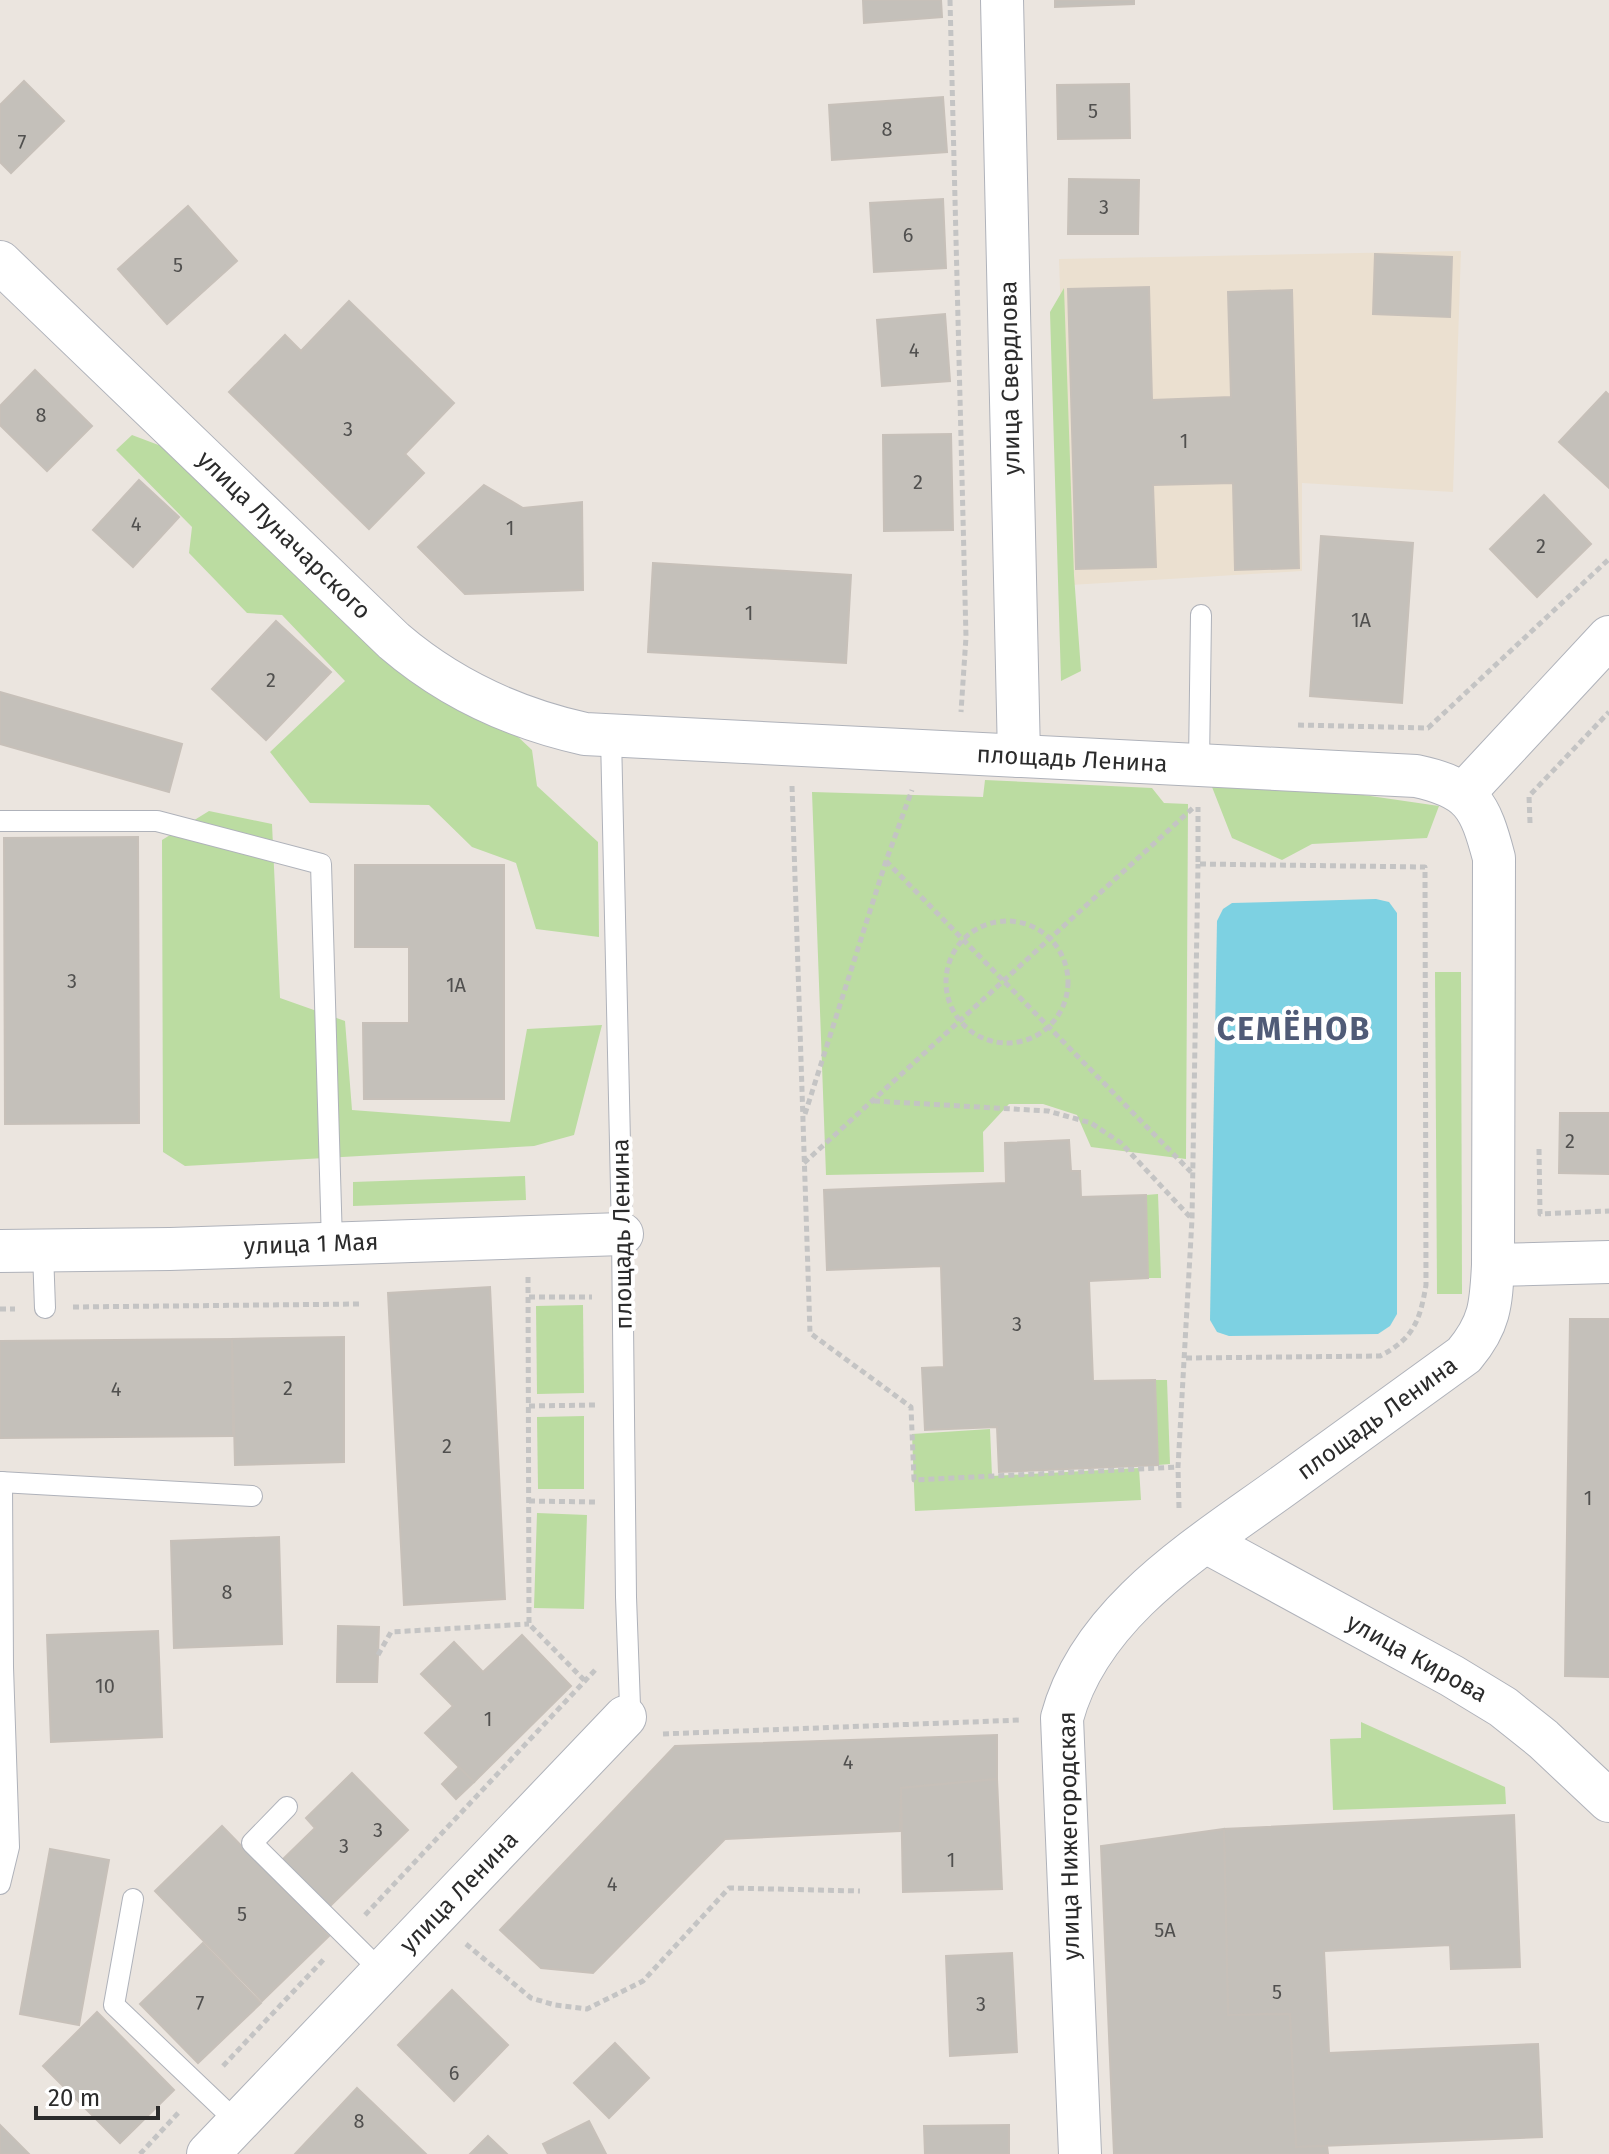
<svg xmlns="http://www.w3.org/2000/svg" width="1609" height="2154" font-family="'Fira Sans',sans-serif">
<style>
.education{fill:#ebe0d0}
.green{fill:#bbdca1}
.water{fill:#7dd1e2}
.building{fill:#c4c0ba;stroke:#c7c0b9;stroke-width:2}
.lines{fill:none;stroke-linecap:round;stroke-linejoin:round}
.lane-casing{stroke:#afb2ba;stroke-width:22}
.street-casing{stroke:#afb2ba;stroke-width:44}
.path{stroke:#c4c4c4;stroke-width:5;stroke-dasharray:6 4;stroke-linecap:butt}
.lane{stroke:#fff;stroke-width:20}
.street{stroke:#fff;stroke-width:42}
.labels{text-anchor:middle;stroke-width:8;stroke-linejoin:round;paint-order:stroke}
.number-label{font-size:20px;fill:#51504f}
.street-label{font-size:24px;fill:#2b2b2b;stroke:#fff}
.district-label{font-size:32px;font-weight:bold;letter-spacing:2px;fill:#505b77;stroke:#fff}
</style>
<rect width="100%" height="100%" fill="#ebe5df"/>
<polygon class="education" points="1461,251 1453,492 1302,483 1302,571 1070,585 1059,259"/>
<g class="green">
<polygon points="1064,288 1074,575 1081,671 1061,681 1050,312"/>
<polygon points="132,435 238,475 532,750 537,786 598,842 599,937 536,929 516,863 472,847 429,805 310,803 270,752 345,681 282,615 247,613 189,553 192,527 116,450"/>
<polygon points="985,780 1152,788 1164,803 1188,804 1186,1159 1091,1147 1077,1115 1043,1104 1009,1104 983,1132 984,1172 826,1175 812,792 983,797"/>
<polygon points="1212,787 1329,790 1439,806 1427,838 1312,844 1282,860 1232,838"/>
<polygon points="209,811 272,824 280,998 345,1021 352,1110 510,1122 527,1029 602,1025 574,1135 534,1146 185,1166 163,1152 162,840"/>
<polygon points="1435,972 1461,972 1462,1294 1437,1294"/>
<polygon points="525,1176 526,1200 353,1206 353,1182"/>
<polygon points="1158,1194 1161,1278 1148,1278 1146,1195"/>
<polygon points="583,1305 584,1393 537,1394 536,1306"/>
<polygon points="1155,1380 1167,1380 1170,1464 1158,1465"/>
<polygon points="584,1416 584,1489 538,1489 537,1417"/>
<polygon points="990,1429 992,1476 1139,1468 1141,1500 915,1511 912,1434"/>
<polygon points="537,1513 587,1515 584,1609 534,1608"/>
<polygon points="1361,1722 1505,1787 1506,1804 1333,1810 1330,1739 1361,1738"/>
</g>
<polygon class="water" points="1376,899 1389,902 1397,913 1397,1314 1390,1326 1378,1334 1229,1336 1217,1332 1210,1320 1217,921 1223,909 1232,903"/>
<g class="building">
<polygon points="863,0 941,0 942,17 864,23"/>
<polygon points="1055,0 1134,0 1134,4 1055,7"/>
<polygon points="24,81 64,121 11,173 0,162 0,105"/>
<polygon points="1129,84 1130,138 1058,139 1057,85"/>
<polygon points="943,97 947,152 832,160 829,105"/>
<polygon points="1069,179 1139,180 1138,234 1068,234"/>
<polygon points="943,199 946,268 874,272 870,203"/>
<polygon points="188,206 237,261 167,324 118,269"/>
<polygon points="1375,254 1452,257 1450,317 1373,314"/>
<polygon points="1149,287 1152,400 1231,397 1228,292 1292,290 1299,568 1235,570 1233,483 1153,485 1156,567 1076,569 1068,289"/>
<polygon points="349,301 454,403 405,454 424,473 369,529 229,392 285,335 301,351"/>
<polygon points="945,314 950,381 882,386 877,320"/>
<polygon points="35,370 92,426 47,471 0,425 0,406"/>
<polygon points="1606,392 1609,395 1609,488 1559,442"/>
<polygon points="951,434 953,530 884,531 883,435"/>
<polygon points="139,480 179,517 133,567 93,530"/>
<polygon points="484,485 523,508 582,502 583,590 465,594 418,547"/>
<polygon points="1544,495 1591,544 1537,597 1490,549"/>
<polygon points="1321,536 1413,543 1402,703 1310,696"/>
<polygon points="653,563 851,575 846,663 648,652"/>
<polygon points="276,621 331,672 266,740 212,689"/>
<polygon points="0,692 182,744 169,792 0,744"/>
<polygon points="138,837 139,1123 5,1124 4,838"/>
<polygon points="355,865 504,865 504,1099 364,1099 363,1023 409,1023 409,947 355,947"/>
<polygon points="1560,1113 1609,1113 1609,1174 1559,1173"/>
<polygon points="1069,1140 1071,1171 1080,1171 1081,1197 1146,1195 1148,1278 1089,1281 1093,1381 1155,1380 1158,1465 999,1472 997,1427 925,1430 922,1368 944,1367 941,1266 827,1270 824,1190 1006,1183 1005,1143"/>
<polygon points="490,1287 505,1599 404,1605 388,1293"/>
<polygon points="1570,1319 1609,1319 1609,1677 1565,1676"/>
<polygon points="344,1337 344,1462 235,1465 232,1339"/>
<polygon points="232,1339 233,1436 0,1438 0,1341"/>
<polygon points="279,1537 282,1644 174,1648 171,1541"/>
<polygon points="338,1626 379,1627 377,1682 337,1682"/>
<polygon points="158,1631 162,1737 51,1742 47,1635"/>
<polygon points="522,1635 571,1686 474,1782 425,1733 453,1706 421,1674 454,1642 483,1672"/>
<polygon points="997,1735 997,1779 901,1788 900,1831 725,1839 593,1973 541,1968 500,1930 675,1746"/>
<polygon points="459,1767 474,1782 456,1799 442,1784"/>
<polygon points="352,1773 408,1830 326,1910 280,1862 315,1828 306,1818"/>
<polygon points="997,1779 1002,1889 903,1892 901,1788"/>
<polygon points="1514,1815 1520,1967 1451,1969 1450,1945 1324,1951 1329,2053 1538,2044 1542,2137 1296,2147 1290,2014 1228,2015 1224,1829"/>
<polygon points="222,1826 329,1936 262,2001 155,1891"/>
<polygon points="1224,1829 1228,2015 1290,2014 1296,2147 1327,2146 1328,2154 1114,2154 1101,1846"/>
<polygon points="50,1849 109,1860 79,2025 20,2014"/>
<polygon points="203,1943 261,2003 198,2063 140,2004"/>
<polygon points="1012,1953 1017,2052 950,2056 946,1956"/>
<polygon points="452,1990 508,2045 454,2101 398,2045"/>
<polygon points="97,2012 174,2090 120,2143 43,2066"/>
<polygon points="615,2043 649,2078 609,2118 574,2083"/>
<polygon points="357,2088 426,2154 295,2154"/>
<polygon points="589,2121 606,2154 548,2154 543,2144"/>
<polygon points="0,2125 29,2154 0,2154"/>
<polygon points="1009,2125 1009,2154 925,2154 924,2126"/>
<polygon points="488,2136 507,2154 470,2154"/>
</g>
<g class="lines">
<g class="lane-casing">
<g id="lane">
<polyline points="611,736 622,1234 626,1597 630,1706 625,1717"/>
<polyline points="1199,765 1201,615"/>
<polyline points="0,821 157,821 321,864 332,1243"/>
<polyline points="43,1252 45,1308"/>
<polyline points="0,1482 252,1496"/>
<polyline points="287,1807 252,1843 382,1972"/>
<polyline points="0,1884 9,1847 3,1667 2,1482"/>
<polyline points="133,1899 114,2005 238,2123"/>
</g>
</g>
<g class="street-casing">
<g id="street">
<polyline points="1002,0 1019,756"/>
<path d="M0,262L394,641C450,689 513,718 585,734L1416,776C1472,788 1480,805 1494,858L1493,1265C1491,1305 1490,1324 1464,1355C1406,1397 1348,1439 1290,1481C1204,1544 1091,1609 1062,1718L1080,2154"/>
<polyline points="1464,793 1609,637"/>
<polyline points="0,1251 170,1249 622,1234"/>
<polyline points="1493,1265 1609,1262"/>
<polyline points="1206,1542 1452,1676 1503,1707 1543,1739 1609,1801"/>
<polyline points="208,2154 625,1717"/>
</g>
</g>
<g class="path">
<polyline points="950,0 966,637 961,712"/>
<polyline points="1298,725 1428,728 1609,559"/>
<polyline points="792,786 810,1333 911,1407 914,1480 1178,1467"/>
<polyline points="1530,823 1529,796 1609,712"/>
<polyline points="886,861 1191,1172"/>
<circle cx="1007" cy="982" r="61"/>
<polyline points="874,1101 1048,1111 1091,1123 1121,1143 1191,1218"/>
<polyline points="805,1114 886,861 912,790"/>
<polyline points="1539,1149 1540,1214 1609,1211"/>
<polyline points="804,1163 1194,807"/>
<polyline points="528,1277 529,1624 585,1681"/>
<polyline points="529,1297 592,1297"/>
<polyline points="73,1307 360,1304"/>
<polyline points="0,1309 15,1309"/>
<path d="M1186,1358L1380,1356C1413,1339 1420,1321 1426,1285L1425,867L1198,864V807"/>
<polyline points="529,1406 596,1405"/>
<polyline points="529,1501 596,1502"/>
<polyline points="1179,1508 1178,1467 1192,1219 1198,864"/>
<polyline points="378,1655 391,1632 529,1624"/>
<polyline points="663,1734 1021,1720"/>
<polyline points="365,1915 597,1668"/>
<polyline points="466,1944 531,1998 555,2005 587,2009 643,1981 729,1888 860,1891"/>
<polyline points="223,2066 326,1957"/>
<polyline points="140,2154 180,2111"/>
</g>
<use href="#lane" class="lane"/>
<use href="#street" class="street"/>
</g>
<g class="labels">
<g class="number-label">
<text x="1093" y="118">5</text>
<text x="887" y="136">8</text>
<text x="22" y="149">7</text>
<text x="1104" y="214">3</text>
<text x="908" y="242">6</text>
<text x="178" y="272">5</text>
<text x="914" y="357">4</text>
<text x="41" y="422">8</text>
<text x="348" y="436">3</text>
<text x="1184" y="448">1</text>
<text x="918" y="489">2</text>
<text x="136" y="531">4</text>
<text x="510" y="535">1</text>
<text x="1541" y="553">2</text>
<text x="749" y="620">1</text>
<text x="1361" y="627">1А</text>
<text x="271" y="687">2</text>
<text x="72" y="988">3</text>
<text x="456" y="992">1А</text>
<text x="1570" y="1148">2</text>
<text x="1017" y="1331">3</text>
<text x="288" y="1395">2</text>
<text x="116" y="1396">4</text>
<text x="447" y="1453">2</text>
<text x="1588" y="1505">1</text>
<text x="227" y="1599">8</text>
<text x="105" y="1693">10</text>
<text x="488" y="1726">1</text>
<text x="848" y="1769">4</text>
<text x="378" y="1837">3</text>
<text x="344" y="1853">3</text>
<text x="951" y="1867">1</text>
<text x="612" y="1891">4</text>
<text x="242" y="1921">5</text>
<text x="1165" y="1937">5А</text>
<text x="1277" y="1999">5</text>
<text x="200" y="2010">7</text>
<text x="981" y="2011">3</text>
<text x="454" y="2080">6</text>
<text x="359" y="2128">8</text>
</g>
<g class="street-label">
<text transform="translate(1010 378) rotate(-91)" y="8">улица Свердлова</text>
<text transform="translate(284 535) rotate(44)" y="8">улица Луначарского</text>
<text transform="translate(1072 759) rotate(3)" y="8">площадь Ленина</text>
<text transform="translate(622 1234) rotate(-91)" y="8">площадь Ленина</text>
<text transform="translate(311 1244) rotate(-2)" y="8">улица 1 Мая</text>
<text transform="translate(1377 1418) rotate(-36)" y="8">площадь Ленина</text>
<text transform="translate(1417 1658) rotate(29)" y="8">улица Кирова</text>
<text transform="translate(1069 1836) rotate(-91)" y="8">улица Нижегородская</text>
<text transform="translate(459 1892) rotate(-46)" y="8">улица Ленина</text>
</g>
<g class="district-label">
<text x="1294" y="1040">СЕМЁНОВ</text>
</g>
</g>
<path d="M36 2106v12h122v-12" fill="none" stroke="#2b2b2b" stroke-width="4"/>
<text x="48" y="2106" font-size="24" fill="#2b2b2b" stroke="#ffffff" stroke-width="6" paint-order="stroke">20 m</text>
</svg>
